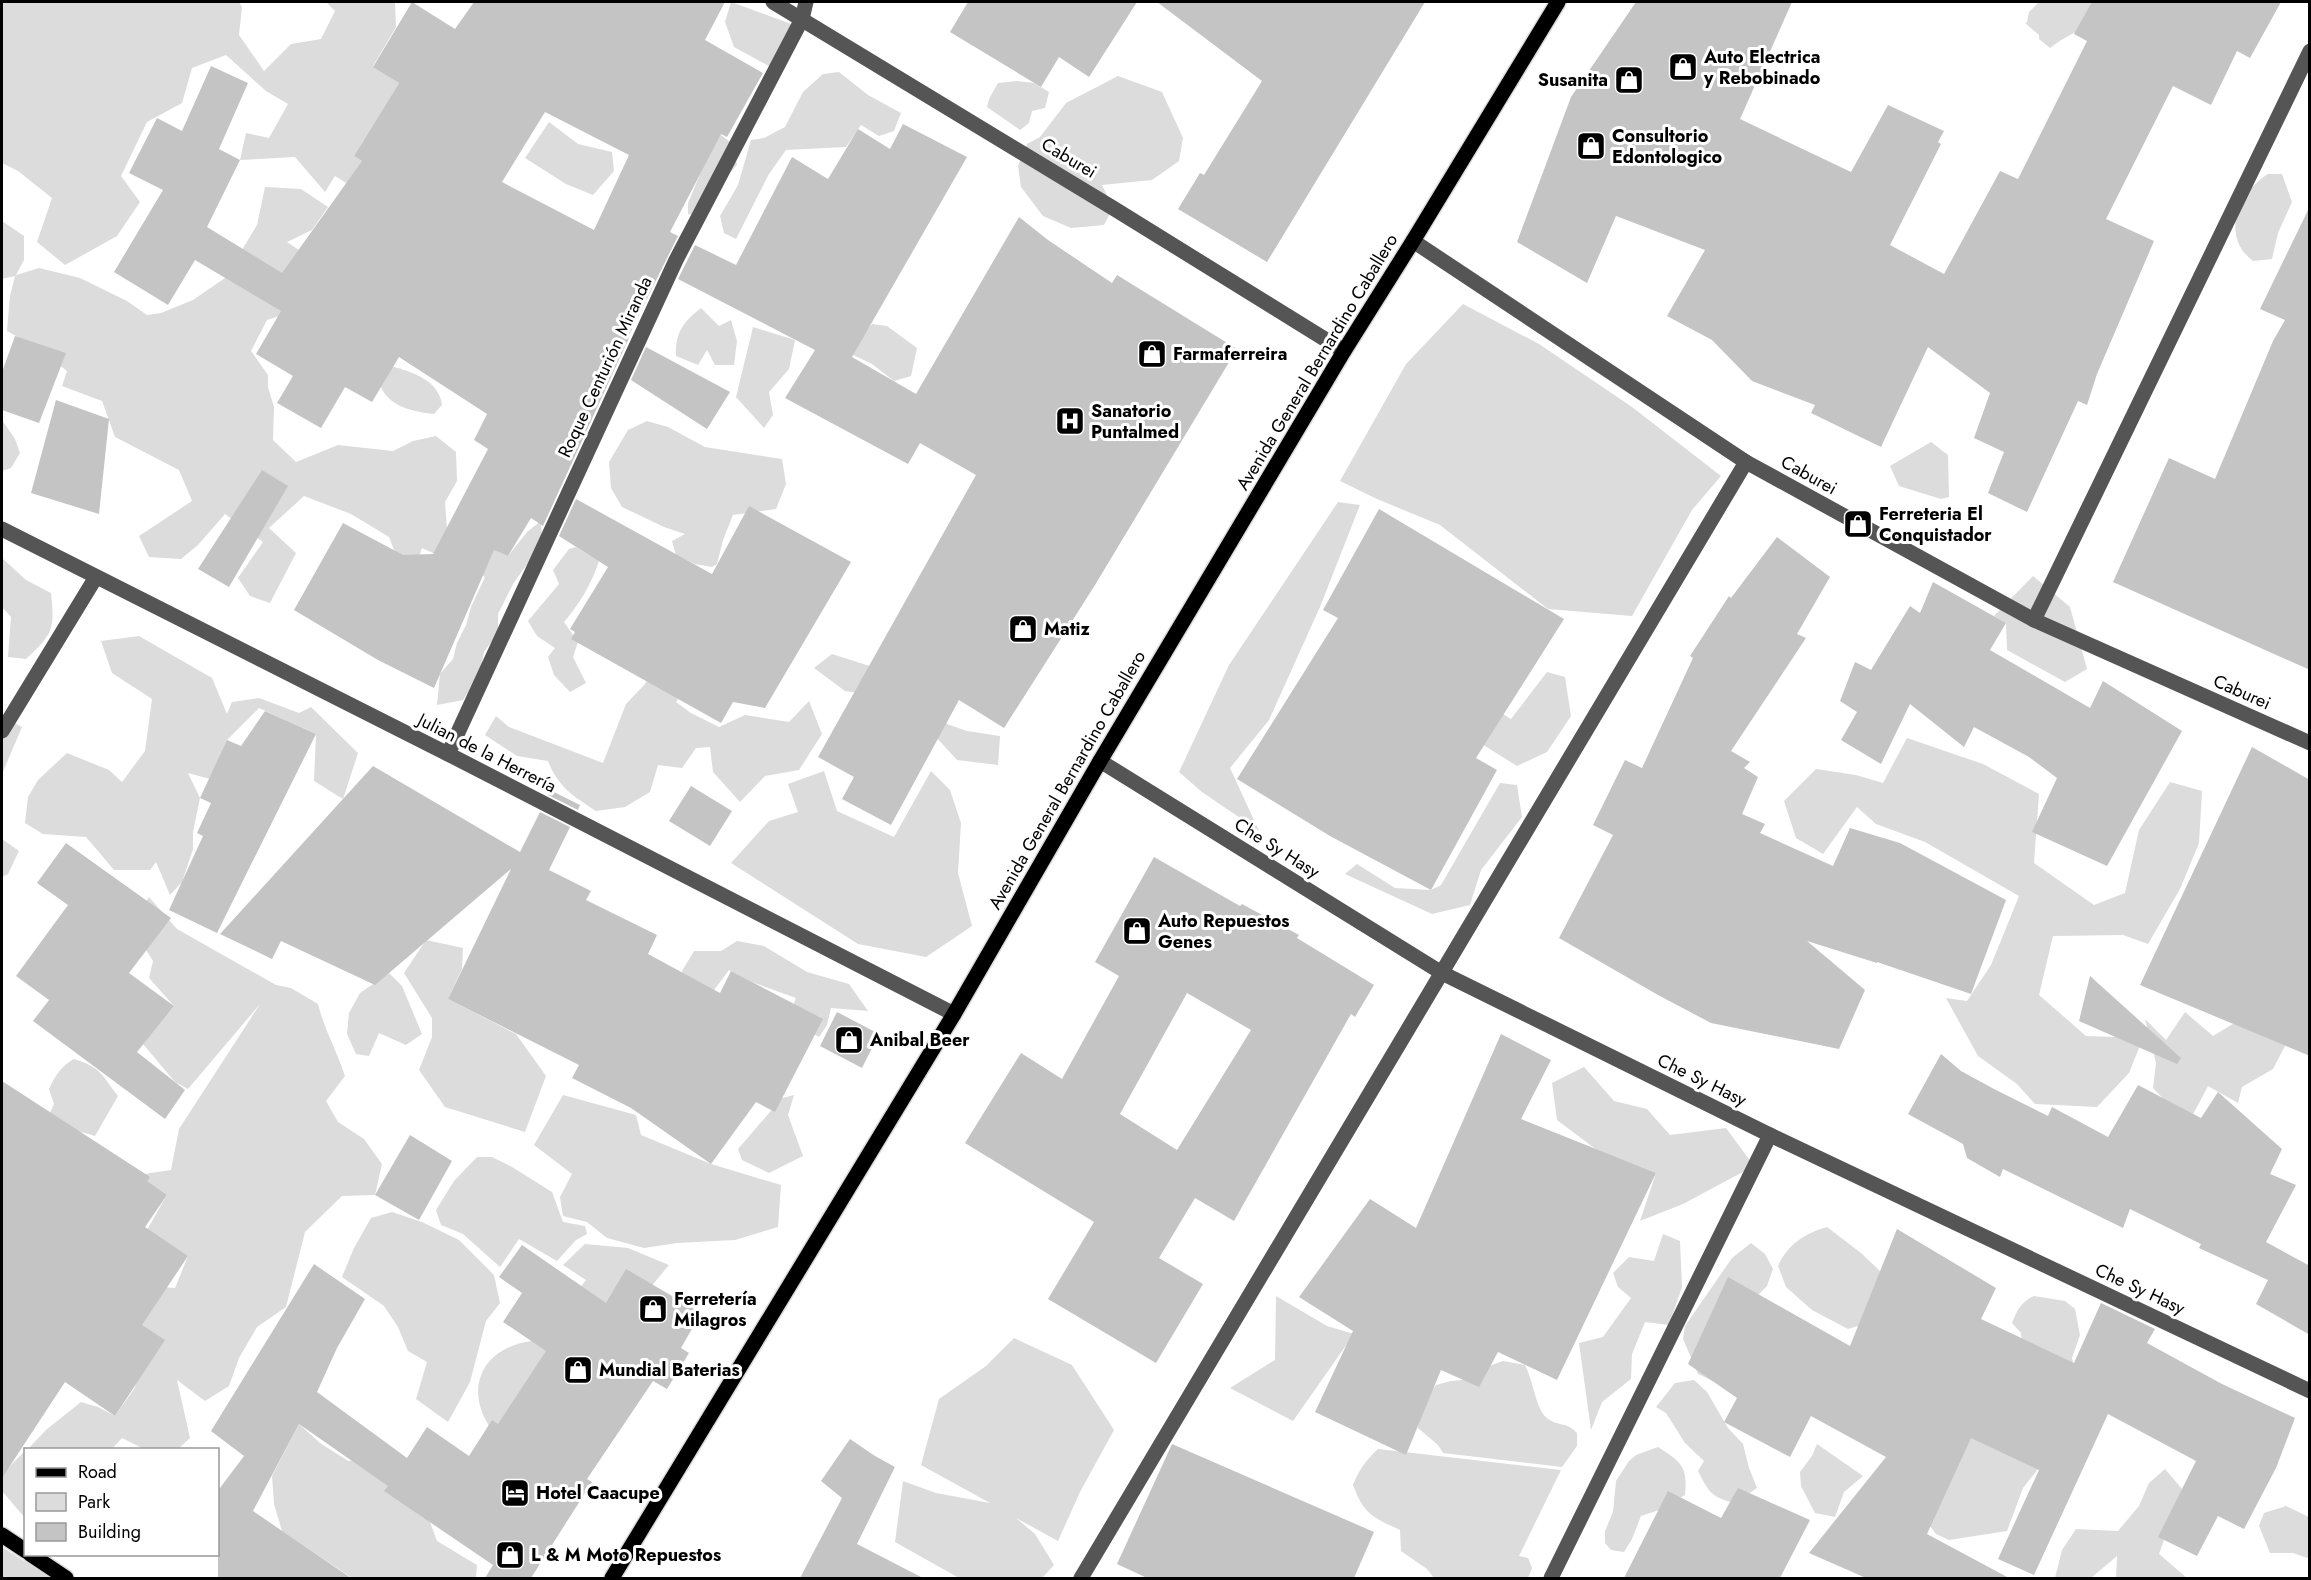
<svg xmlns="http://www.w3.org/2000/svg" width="2311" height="1580" font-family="Jost,sans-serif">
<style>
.green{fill:#dcdcdc}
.building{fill:#c4c4c4;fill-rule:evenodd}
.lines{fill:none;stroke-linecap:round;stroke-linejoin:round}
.major-casing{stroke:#dbdbdb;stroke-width:18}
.minor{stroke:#555;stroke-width:15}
.major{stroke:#000;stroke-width:15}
.labels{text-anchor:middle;stroke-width:6;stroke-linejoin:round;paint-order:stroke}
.poi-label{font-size:18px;font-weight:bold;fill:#000;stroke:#fff;text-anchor:start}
.street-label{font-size:18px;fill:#000;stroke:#fff}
</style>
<rect width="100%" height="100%" fill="#fff"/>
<g class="green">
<polygon points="2,2 239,2 242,7 239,35 264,71 291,44 321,39 335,11 326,2 395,2 396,27 373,66 399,83 354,156 378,171 403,218 335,176 325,192 295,157 240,160 246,133 269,138 288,104 266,91 226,55 192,68 182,103 147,122 121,176 140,202 117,236 65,265 37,242 52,198 18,171 2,163"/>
<polygon points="731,2 802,28 790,58 776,70 734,47 725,22"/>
<path d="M2039,2H2090L2099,18C2083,29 2065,36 2050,48L2039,39V35L2025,23L2027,22L2029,12Z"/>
<polygon points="839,72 868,95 901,113 894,131 879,136 861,125 846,147 786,150 769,174 736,239 724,233 720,216 738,185 751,140 764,138 785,127 803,92 823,74"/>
<polygon points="1118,76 1162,92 1183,138 1179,161 1152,180 1102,185 1113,208 1104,225 1071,228 1043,216 1021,187 1018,166 1027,144 1040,137 1066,103"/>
<polygon points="1017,81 1034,83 1049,92 1045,108 1032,111 1029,123 1020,130 987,107 989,99 998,83"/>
<polygon points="549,122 578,144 612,152 614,171 593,195 566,184 525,158"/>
<polygon points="714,130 733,144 737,165 719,185 702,217 688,214 688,203 701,172 688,160"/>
<path d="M2268,174H2282L2292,202L2278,233L2272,259L2253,261C2220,236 2238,193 2268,174Z"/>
<polygon points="265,187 301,189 328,207 312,230 287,242 317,262 292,312 267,320 251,351 268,375 268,387 274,407 273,440 296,462 338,445 393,451 413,441 436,436 456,452 457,481 445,502 447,528 508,556 527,532 541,521 542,543 513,584 498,614 498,633 484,652 479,676 463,700 437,705 440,674 453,659 457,643 466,625 471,607 485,577 422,548 414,571 394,550 389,537 351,514 304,496 269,528 296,553 270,603 250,596 238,578 263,542 225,514 198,545 181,559 149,557 139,536 192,501 179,470 115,437 102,401 62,386 67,371 36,347 7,331 10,296 15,276 2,279 2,221 24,236 24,260 16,275 39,268 80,278 127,301 147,315 161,313 193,300 225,278 257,225"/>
<polygon points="1463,304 1539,344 1632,407 1721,476 1692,510 1632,616 1548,609 1440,525 1377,499 1340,481 1406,364"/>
<path d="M701,308L719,326L731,320L737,341L734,365H715L707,350L698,365L676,356C675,333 683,322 701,308Z"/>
<polygon points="872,324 887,326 917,348 911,376 894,381 872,364 851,354 858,339"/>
<polygon points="753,327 795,340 789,369 769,392 773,415 764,428 736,397"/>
<path d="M391,366C412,372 439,380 442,405L434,414C412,412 383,405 379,380Z"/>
<polygon points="2,420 15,439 20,453 11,468 2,471"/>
<polygon points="647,421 668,427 705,447 782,459 786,484 776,509 733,515 723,540 717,564 712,567 695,564 676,555 672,541 685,534 664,527 622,507 611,488 609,462 628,430"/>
<polygon points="1931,442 1948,455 1949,497 1941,499 1899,486 1890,466"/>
<polygon points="1338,502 1360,505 1320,607 1269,720 1230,768 1259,831 1202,792 1179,772 1229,665"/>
<path d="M576,547L599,561C591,585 580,603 564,622L578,642L573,657L586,683L570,692L554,675L548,657L555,648L537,636L528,621L559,584L553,570L569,549Z"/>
<path d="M2,558L26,580L51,593C55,629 53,634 26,659L8,657L11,617L2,607Z"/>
<polygon points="2033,576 2070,607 2087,669 2065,682 2007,650 2006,623 1994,616"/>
<polygon points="139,636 212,678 227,714 232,702 259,698 299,713 311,707 358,753 343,799 314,781 316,734 259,708 227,740 210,779 188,773 200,798 193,832 193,849 182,882 170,895 156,862 150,870 114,870 86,837 43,834 25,823 28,797 38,780 67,753 109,770 122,782 145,751 152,699 112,673 101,641"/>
<path d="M664,650L701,666L676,702L691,713L719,727L745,715L789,722L809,701L822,734L799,770L765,776L740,802L713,772L710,747L696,748L682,768L658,765L650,792L625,807L596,811C572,795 559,788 548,761L517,756L485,735L496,716L509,727L603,763L626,704L645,684Z"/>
<polygon points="832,654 876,668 931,697 947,724 967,731 1000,736 998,765 957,760 925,725 890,698 845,691 814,668"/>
<polygon points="1547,672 1565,677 1571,716 1547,752 1517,766 1485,746 1449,719 1466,691 1511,719"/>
<polygon points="2,717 22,727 2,774"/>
<polygon points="1907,738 1983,764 2039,794 2034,863 2094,905 2125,893 2139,830 2170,782 2202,791 2199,843 2180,889 2148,944 2123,935 2053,936 2039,995 2086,1036 2143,1038 2129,1073 2097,1107 2035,1104 2017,1084 1978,1056 1946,998 1967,1001 1991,965 2019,896 1925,842 1876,824 1857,807 1823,854 1796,838 1784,801 1816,769 1856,775 1883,783"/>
<polygon points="824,771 837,811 894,837 931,771 950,790 961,823 958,873 972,926 926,957 858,944 731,863 769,821 798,812 788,784"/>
<polygon points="1500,783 1517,785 1522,817 1481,870 1470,905 1432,914 1345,874 1357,864 1395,888 1431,890 1441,885"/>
<polygon points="2,839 19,851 8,874 2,877"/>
<path d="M149,897L177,929L276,985L291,988L318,1004C324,1029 337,1051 345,1076L326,1101L338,1122L364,1139L382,1164L375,1195L342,1196L305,1232L286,1307L257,1327L239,1358L229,1386L205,1401L177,1380L190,1438L178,1449H144L122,1438L112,1449L27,1450L46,1430L81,1402L98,1407L115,1416L134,1389L149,1351L119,1326L149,1286L175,1288L188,1256L144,1235L167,1195L137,1175L171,1170L179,1129L260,1004L188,1089L175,1082L143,1044L174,1006L149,978L153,961L131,926Z"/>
<polygon points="426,940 463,948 462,969 448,999 516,1034 546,1076 525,1132 445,1107 419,1070 432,1037 432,1018 404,973"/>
<polygon points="737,941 764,946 807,972 849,984 868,1011 831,1008 827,1025 819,1037 788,1018 796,998 752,982 729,970 700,1009 686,999 682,971 694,951 721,951"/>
<polygon points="389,973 402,986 422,1034 406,1045 379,1033 369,1056 356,1054 347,1034 349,1013 360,993"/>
<polygon points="2185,1012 2213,1036 2236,1022 2288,1040 2273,1069 2242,1087 2238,1103 2208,1086 2188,1124 2153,1088 2156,1063 2145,1019 2166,1040"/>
<path d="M74,1059C102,1068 101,1074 118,1096L95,1136L78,1131L32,1153L54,1104L49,1089C55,1076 61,1066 74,1059Z"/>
<polygon points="1584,1067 1614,1101 1647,1109 1670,1135 1726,1128 1754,1166 1683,1204 1640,1221 1656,1173 1597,1150 1557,1120 1552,1083"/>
<polygon points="563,1095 636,1115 641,1135 711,1164 781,1185 778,1227 735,1240 677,1243 644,1248 607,1238 587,1222 563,1216 560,1197 572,1174 534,1145"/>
<polygon points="794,1095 788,1115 803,1156 769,1173 742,1160 738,1149 782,1098"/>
<polygon points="477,1157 492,1157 512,1167 552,1192 563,1222 585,1226 587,1234 576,1240 557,1261 519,1239 500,1267 463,1234 441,1225 436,1210 454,1181"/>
<polygon points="392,1212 422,1222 459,1240 494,1275 500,1303 486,1321 470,1382 448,1422 416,1399 427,1362 408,1351 398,1327 384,1306 342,1277 354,1248 371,1218"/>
<path d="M1827,1227L1861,1253L1881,1272L1865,1320L1858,1326L1848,1329L1812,1310L1786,1287L1778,1266C1787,1245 1805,1233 1827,1227Z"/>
<polygon points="1663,1234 1680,1241 1682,1287 1669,1325 1645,1322 1632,1354 1631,1379 1602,1402 1591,1430 1579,1343 1603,1337 1631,1298 1618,1287 1613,1273 1629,1257 1654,1261"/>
<polygon points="1751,1243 1765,1254 1773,1269 1767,1286 1756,1297 1713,1381 1698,1374 1683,1339 1685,1326 1732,1258"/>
<polygon points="585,1244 628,1248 669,1265 640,1300 622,1306 569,1302 586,1280 563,1265"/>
<polygon points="1276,1296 1327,1326 1354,1334 1293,1421 1230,1388 1275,1360"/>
<path d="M2034,1296L2065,1301L2075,1309L2080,1335L2072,1358L2078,1383L2042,1464L2023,1488L2007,1531L1949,1540L1936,1534L1924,1518L1930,1430L2023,1354L2021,1333L2012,1323C2017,1310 2021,1302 2034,1296Z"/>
<polygon points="1014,1338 1072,1365 1114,1430 1080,1492 1058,1541 1016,1518 1035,1534 1054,1565 1042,1578 959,1578 895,1542 903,1481 936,1493 990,1503 921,1465 939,1399 986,1366"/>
<path d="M532,1341L565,1355L495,1434C462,1393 479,1348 532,1341Z"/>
<path d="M1503,1361L1525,1365C1533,1380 1536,1410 1547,1418C1558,1427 1566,1421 1577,1433V1446L1562,1467L1443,1453L1438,1445L1418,1428L1419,1409L1436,1385L1451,1381L1473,1379L1489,1366Z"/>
<path d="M1694,1380L1707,1392L1728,1428L1743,1444L1749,1468L1757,1488L1734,1503C1711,1497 1708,1491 1698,1471L1704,1461L1685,1443L1666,1413L1656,1407L1675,1383Z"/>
<polygon points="299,1424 320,1443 348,1461 377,1457 430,1522 437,1541 477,1565 476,1578 352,1578 282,1531 274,1504 272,1476"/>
<polygon points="1817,1444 1863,1476 1844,1492 1835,1517 1815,1513 1801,1486 1800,1472 1812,1456"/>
<path d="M1658,1447C1681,1462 1688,1466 1685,1495L1659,1510L1641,1516L1632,1539L1624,1552L1611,1550L1605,1543V1531L1613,1512L1616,1481L1629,1461L1636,1455Z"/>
<path d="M1378,1449L1561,1470L1519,1556L1528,1558L1532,1568L1528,1578H1434L1427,1569L1401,1551L1400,1530C1372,1517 1364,1514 1353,1485C1359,1470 1366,1460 1378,1449Z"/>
<polygon points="25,1451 25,1518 2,1491 2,1465 7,1469"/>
<polygon points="2165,1469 2182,1489 2159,1554 2187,1578 2116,1578 2117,1556 2091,1578 2055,1578 2062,1550 2076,1529 2118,1531 2139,1506 2149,1483"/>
<polygon points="2286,1506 2309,1517 2309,1557 2307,1558 2293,1553 2270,1553 2259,1526 2264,1513"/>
<polygon points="2,1547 51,1578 2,1578"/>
</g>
<g class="building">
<path d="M412,2L455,29L474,2H725L705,40L763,73L727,137L721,134L670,232L678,236L628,337L629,338L543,526L531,518L508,556L494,550L434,688L378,660L294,610L343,523L403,555L433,554L488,449L474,440L487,414L399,357L372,402L345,387L321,428L277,403L293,376L256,354L281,311L195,260L168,305L114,272L163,190L129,173L157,118L182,131L211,66L248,83L219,149L240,160L207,227L282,273L362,161L354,156L399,83L373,67ZM545,112L629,155L594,230L502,182Z"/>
<polygon points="968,2 1137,2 1089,77 1059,57 1041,87 950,32"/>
<polygon points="1157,2 1425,2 1267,262 1178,209 1200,173 1204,175 1262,81"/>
<polygon points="1636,2 1792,2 1740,119 1851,172 1888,105 1944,131 1938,142 1941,144 1890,245 1944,274 2000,171 2018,179 2087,41 2074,34 2092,2 2281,2 2250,58 2237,51 2211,105 2173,86 2106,219 2154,241 2097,374 2087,405 2078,401 2027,512 1988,493 2004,452 1974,438 1990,393 1928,347 1881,447 1811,413 1815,405 1752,381 1712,340 1667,316 1705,250 1616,216 1587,283 1517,242 1571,97"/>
<polygon points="903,124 967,157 852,357 916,394 1019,217 1048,240 1112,283 1117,275 1237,349 1095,585 1004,728 959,700 891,825 842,799 854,777 818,757 976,475 920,443 908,464 785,398 815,350 678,279 695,245 736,265 792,157 828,179 858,129 890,149"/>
<polygon points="2310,206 2310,670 2113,582 2169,458 2215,479 2273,341 2285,320 2260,309"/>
<polygon points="15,336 66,353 39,423 2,410 2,372"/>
<polygon points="646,347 730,392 707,429 631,380"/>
<polygon points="56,400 109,419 99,514 31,493"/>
<polygon points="262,470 288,486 229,587 198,569"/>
<polygon points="576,499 712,574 749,506 851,562 765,708 733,702 721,723 571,639 575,632 570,629 608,567 559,536"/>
<polygon points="1379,509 1564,619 1476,758 1497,770 1431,890 1330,836 1237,779 1338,618 1323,610"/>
<polygon points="1777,537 1830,577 1797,634 1806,638 1731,751 1750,762 1744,768 1758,777 1742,814 1765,824 1760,833 1833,866 1850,828 1900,843 2006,900 1971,994 1877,962 1877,963 1807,941 1865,990 1839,1049 1711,1023 1658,995 1559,938 1613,835 1593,825 1625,760 1642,768 1693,658 1690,656 1729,596 1731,598"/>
<polygon points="1933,582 2006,623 1990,650 2090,708 2103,681 2182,731 2107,866 2032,832 2057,778 2029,757 1974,727 1964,747 1910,704 1881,764 1841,740 1857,712 1840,701 1855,662 1871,670 1910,606 1920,613"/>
<polygon points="265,711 316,734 217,933 169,910 203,836 197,833 211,803 200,798 227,740 241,746"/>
<polygon points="2252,747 2310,780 2310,1056 2140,985"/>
<polygon points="373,766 520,852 540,812 570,827 549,870 591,891 586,900 657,935 648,954 720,993 731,971 823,1019 775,1112 756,1102 711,1164 631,1108 572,1078 579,1065 448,999 511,869 375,985 281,941 272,959 220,934"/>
<polygon points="691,786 732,811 710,846 669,821"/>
<polygon points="550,790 580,805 578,810 548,795"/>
<polygon points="66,843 171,918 129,973 174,1006 137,1052 185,1090 165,1119 33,1021 49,1000 16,976 68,905 37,883"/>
<path d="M1154,857L1240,906L1242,904L1299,935L1297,938L1374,985L1355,1017L1351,1014L1234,1221L1195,1198L1159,1258L1203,1284L1156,1363L1048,1299L1094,1222L965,1143L1021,1053L1062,1079L1119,976L1095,962ZM1187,993L1251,1030L1177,1150L1120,1114Z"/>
<polygon points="2090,976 2181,1058 2177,1064 2079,1021"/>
<polygon points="837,1012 879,1034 862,1068 820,1046"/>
<polygon points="1501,1034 1551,1060 1521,1119 1656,1173 1557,1380 1498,1352 1479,1387 1441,1370 1406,1455 1315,1412 1353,1331 1299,1297 1370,1199 1416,1228"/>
<polygon points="1941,1054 1961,1071 1994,1089 2048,1116 2052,1107 2108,1137 2138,1085 2201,1118 2218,1092 2282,1149 2270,1174 2296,1185 2266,1242 2310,1266 2310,1335 2256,1304 2268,1280 2199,1248 2201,1244 2130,1209 2123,1228 2003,1169 2000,1177 1967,1158 1963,1144 1908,1114"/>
<polygon points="2,1081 150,1177 147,1181 167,1195 145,1227 188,1256 142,1325 165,1340 115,1416 65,1382 2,1478"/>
<polygon points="410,1135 452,1161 419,1220 375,1195"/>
<polygon points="1897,1229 1996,1288 1981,1319 2074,1363 2101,1303 2155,1329 2147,1343 2222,1384 2295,1418 2276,1468 2244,1529 2218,1516 2197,1556 2158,1537 2196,1461 2108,1414 2034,1575 1998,1559 2039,1470 1971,1438 1927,1534 2009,1578 1866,1578 1809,1553 1886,1457 1811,1416 1790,1457 1724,1422 1737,1398 1688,1364 1728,1277 1850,1346"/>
<polygon points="522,1245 606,1303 626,1269 701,1313 681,1348 689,1353 667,1389 653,1381 587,1479 592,1482 531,1578 485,1578 493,1565 384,1491 388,1486 299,1424 253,1511 351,1578 218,1578 218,1486 220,1488 244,1456 211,1431 314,1264 365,1299 337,1348 317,1392 407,1458 427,1427 469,1456 492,1420 498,1424 546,1351 503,1322 522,1293 499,1277"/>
<polygon points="850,1439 875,1456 895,1467 857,1544 923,1578 800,1578 842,1498 821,1481"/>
<polygon points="1172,1444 1374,1532 1354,1578 1147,1578 1117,1564"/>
<polygon points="1738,1488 1810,1520 1780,1578 1624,1578 1668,1491 1721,1518"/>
</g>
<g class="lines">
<g class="major-casing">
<g id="major">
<polyline points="2,1535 26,1551"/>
<polyline points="30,1554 66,1578"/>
<polyline points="612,1578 954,1014 1100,761 1344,351 1413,241 1558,2"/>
</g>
</g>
<g class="minor">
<polyline points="773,2 1113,208 1344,351"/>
<polyline points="1413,241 1746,462 2034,620 2310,743"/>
<polyline points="2,529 448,754 954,1014"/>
<polyline points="2034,620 2310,51"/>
<polyline points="2,731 96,577"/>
<polyline points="448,754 676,260 802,19 806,2"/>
<polyline points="1100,761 1442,973 1770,1135 2310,1391"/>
<polyline points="1081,1578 1746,462"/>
<polyline points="1551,1578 1770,1135"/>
</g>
<use href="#major" class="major"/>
</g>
<defs>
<g id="shop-square" transform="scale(1.5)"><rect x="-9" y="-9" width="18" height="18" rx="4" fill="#000" stroke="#fff"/><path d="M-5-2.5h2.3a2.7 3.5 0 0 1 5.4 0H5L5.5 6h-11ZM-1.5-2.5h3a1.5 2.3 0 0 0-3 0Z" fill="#fff"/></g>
<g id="hospital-square" transform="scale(1.5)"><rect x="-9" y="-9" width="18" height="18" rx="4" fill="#000" stroke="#fff"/><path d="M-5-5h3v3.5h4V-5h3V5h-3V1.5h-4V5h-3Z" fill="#fff"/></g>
<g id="hotel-square" transform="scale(1.5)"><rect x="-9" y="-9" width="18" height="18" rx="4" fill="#000" stroke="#fff"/><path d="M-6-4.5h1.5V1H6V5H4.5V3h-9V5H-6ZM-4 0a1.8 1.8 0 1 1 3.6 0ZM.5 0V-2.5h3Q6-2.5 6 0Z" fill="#fff"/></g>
</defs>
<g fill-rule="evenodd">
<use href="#shop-square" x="1683" y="67"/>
<use href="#shop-square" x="1629" y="80"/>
<use href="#shop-square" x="1591" y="146"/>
<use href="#shop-square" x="1152" y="354"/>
<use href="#hospital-square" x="1070" y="421"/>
<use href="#shop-square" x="1858" y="524"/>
<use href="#shop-square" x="1023" y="629"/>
<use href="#shop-square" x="1137" y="931"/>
<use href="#shop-square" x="849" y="1040"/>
<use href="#shop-square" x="653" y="1309"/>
<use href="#shop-square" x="578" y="1370"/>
<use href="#hotel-square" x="515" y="1493"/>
<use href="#shop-square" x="510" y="1555"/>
</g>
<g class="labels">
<g class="poi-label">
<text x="1704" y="63">Auto Electrica<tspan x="1704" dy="21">y Rebobinado</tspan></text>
<text x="1608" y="86" text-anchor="end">Susanita</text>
<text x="1612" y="142">Consultorio<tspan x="1612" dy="21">Edontologico</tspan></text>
<text x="1173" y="360">Farmaferreira</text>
<text x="1091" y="417">Sanatorio<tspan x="1091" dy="21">Puntalmed</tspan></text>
<text x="1879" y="520">Ferreteria El<tspan x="1879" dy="21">Conquistador</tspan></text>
<text x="1044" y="635">Matiz</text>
<text x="1158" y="927">Auto Repuestos<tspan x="1158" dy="21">Genes</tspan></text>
<text x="870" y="1046">Anibal Beer</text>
<text x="674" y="1305">Ferretería<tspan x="674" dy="21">Milagros</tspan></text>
<text x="599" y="1376">Mundial Baterias</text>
<text x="536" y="1499">Hotel Caacupe</text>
<text x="531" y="1561">L &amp; M Moto Repuestos</text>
</g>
<g class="street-label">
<text transform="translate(1069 158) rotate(31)" y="6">Caburei</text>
<text transform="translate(1317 362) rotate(-59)" y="6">Avenida General Bernardino Caballero</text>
<text transform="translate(605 367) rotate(-65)" y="6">Roque Centurión Miranda</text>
<text transform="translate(1809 475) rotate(29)" y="6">Caburei</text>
<text transform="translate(2242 692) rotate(24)" y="6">Caburei</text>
<text transform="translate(487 753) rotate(27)" y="6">Julian de la Herrería</text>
<text transform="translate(1067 780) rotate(-60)" y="6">Avenida General Bernardino Caballero</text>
<text transform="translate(1277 848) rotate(32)" y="6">Che Sy Hasy</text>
<text transform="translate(1702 1080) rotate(26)" y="6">Che Sy Hasy</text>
<text transform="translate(2140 1289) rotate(25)" y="6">Che Sy Hasy</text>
</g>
</g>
<rect width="2311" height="1580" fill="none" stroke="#000000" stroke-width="6"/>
<rect x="24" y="1448" width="195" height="108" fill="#ffffff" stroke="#999999" stroke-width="1.5"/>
<rect x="36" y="1468" width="30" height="9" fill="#000000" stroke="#999999" stroke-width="1.5"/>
<text x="78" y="1478" font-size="18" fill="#000000">Road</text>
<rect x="36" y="1493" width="30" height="18" fill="#dcdcdc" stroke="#999999" stroke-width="1.5"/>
<text x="78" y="1508" font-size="18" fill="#000000">Park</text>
<rect x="36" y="1523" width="30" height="18" fill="#c4c4c4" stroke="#999999" stroke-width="1.5"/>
<text x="78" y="1538" font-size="18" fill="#000000">Building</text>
</svg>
